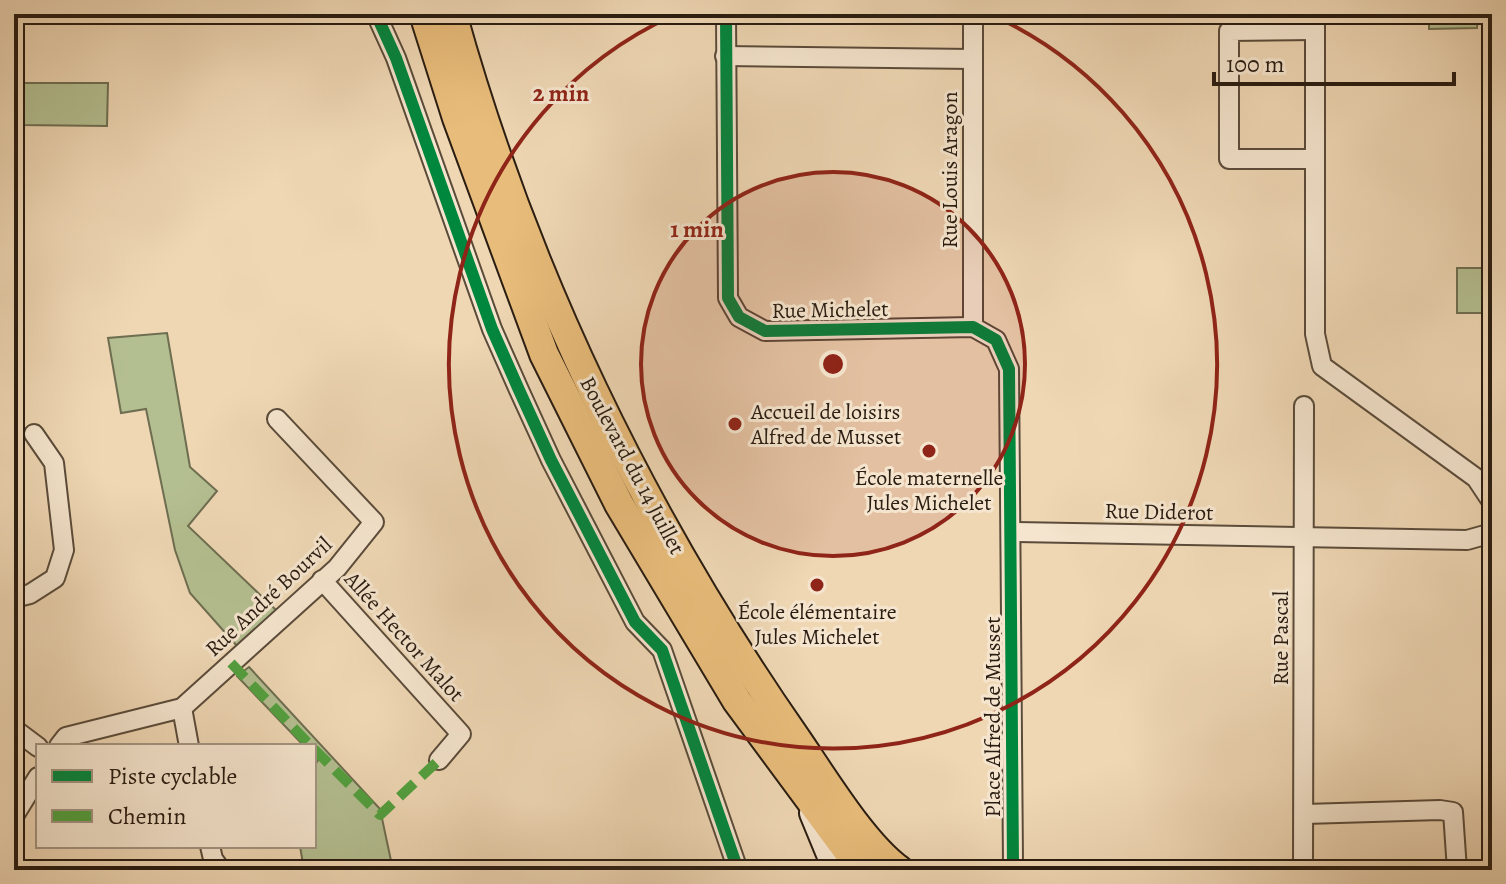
<svg xmlns="http://www.w3.org/2000/svg" width="1506" height="884" font-family="Alegreya,serif">
<style>
.green{fill:#b4bf91;stroke:#6e6e51;stroke-width:2}
.lines{fill:none;stroke-linecap:round;stroke-linejoin:round}
.street-casing{stroke:#5a4b3a;stroke-width:22}
.secondary-casing{stroke:#291c11;stroke-width:30}
.primary-casing{stroke:#291c11;stroke-width:32}
.street{stroke:#f5e5ce;stroke-width:18}
.secondary{stroke:#f5e5ce;stroke-width:26}
.primary{stroke:#e8bc7a;stroke-width:28}
.quiet{stroke:#51a13f;stroke-width:10;stroke-dasharray:20 10;stroke-linecap:butt}
.cycleway-casing{stroke:#f5e5ce;stroke-width:17}
.cycleway{stroke:#00873e;stroke-width:12}
.ring{fill:none;stroke:#8f2418;stroke-width:4}
.poi-dot{fill:#8f2418;stroke:#f5e5ce;stroke-width:3}
.labels{text-anchor:middle;stroke-width:6;stroke-linejoin:round;paint-order:stroke}
.street-label{font-size:22px;fill:#291c11;stroke:#f5e5ce}
.poi-label{font-size:22px;fill:#291c11;stroke:#f5e5ce}
.centre{fill:#8f2418;stroke:#f5e5ce;stroke-width:4}
.ring-label{font-size:24px;text-anchor:middle;font-weight:bold;fill:#8f2418;stroke:#f5e5ce;stroke-width:6;stroke-linejoin:round;paint-order:stroke}
</style>
<rect width="100%" height="100%" fill="#efd7b4"/>
<filter id="stains"><feTurbulence type="fractalNoise" baseFrequency=".0025" numOctaves="4"/><feColorMatrix values="0 0 0 0 .2 0 0 0 0 .09 0 0 0 0 .02 0 0 0 .5 -.17"/></filter>
<radialGradient id="worn" r=".72"><stop offset=".6" stop-color="#630" stop-opacity="0"/><stop offset="1" stop-color="#630" stop-opacity=".3"/></radialGradient>
<g class="green">
<polygon points="1429,14 1478,14 1477,28 1429,29"/>
<polygon points="21,83 108,83 107,126 21,125"/>
<rect x="1457" y="268" width="35" height="45"/>
<polygon points="167,333 190,467 217,491 188,526 276,610 237,646 190,593 175,550 146,409 121,413 108,338"/>
<polygon points="249,667 380,809 393,870 304,870 300,846 314,846 314,767 318,760 314,746 304,746 237,676"/>
</g>
<g class="lines">
<g class="street-casing">
<g id="street">
<polyline points="376,14 396,58 492,329 519,390 551,460 635,622 662,650 738,870"/>
<polyline points="726,14 728,298 739,317 765,331 973,327 996,340 1009,369 1013,865"/>
<polyline points="1315,14 1315,334 1322,366 1476,478 1492,502"/>
<polyline points="725,56 973,59"/>
<polyline points="1314,159 1229,159 1229,31 1314,30"/>
<polyline points="973,327 973,14"/>
<polyline points="1012,532 1467,540 1492,533"/>
<polyline points="322,580 461,734 439,760"/>
<polyline points="14,598 30,594 55,578 64,550 54,463 34,434"/>
<polyline points="182,708 189,746"/>
<polyline points="14,729 38,747"/>
<polyline points="59,746 66,737 182,708 337,568 374,522 277,419"/>
<polyline points="1305,814 1440,810 1453,812 1457,870"/>
<polyline points="14,816 38,777"/>
<polyline points="210,846 213,859 221,870"/>
<polyline points="1303,870 1304,406"/>
</g>
</g>
<g class="secondary-casing">
<polyline id="secondary" points="813,813 832,859 833,870"/>
</g>
<g class="primary-casing">
<g id="primary">
<polyline points="424,14 457,118 544,354 619,504 737,701 862,870"/>
<path d="M452,14C524,273 642,517 795,737C822,776 862,843 899,870"/>
</g>
</g>
<use href="#street" class="street"/>
<use href="#secondary" class="secondary"/>
<use href="#primary" class="primary"/>
<g class="quiet">
<polyline points="231,663 311,746"/>
<polyline points="314,749 380,815 439,760"/>
</g>
<g class="cycleway-casing">
<g id="cycleway">
<polyline points="376,14 396,58 492,329 519,390 551,460 635,622 662,650 738,870"/>
<polyline points="726,14 728,298 739,317 765,331 973,327 996,340 1009,369 1013,865"/>
</g>
</g>
<use href="#cycleway" class="cycleway"/>
</g>
<circle cx="833" cy="364" r="192" fill="#8f2418" fill-opacity=".12"/>
<g class="ring">
<circle cx="833" cy="364" r="192"/>
<path d="M992 15A384 384 0 1 1 674 15"/>
</g>
<g class="poi-dot">
<circle cx="735" cy="424" r="8"/>
<circle cx="929" cy="451" r="8"/>
<circle cx="817" cy="585" r="8"/>
</g>
<g class="labels">
<g class="street-label">
<text transform="translate(949 170) rotate(-90)" y="8">Rue Louis Aragon</text>
<text transform="translate(830 309) rotate(-1)" y="8">Rue Michelet</text>
<text transform="translate(633 465) rotate(62)" y="8">Boulevard du 14 Juillet</text>
<text transform="translate(1159 511) rotate(1)" y="8">Rue Diderot</text>
<text transform="translate(268 596) rotate(-43)" y="8">Rue André Bourvil</text>
<text transform="translate(405 636) rotate(48)" y="8">Allée Hector Malot</text>
<text transform="translate(1280 638) rotate(-90)" y="8">Rue Pascal</text>
<text transform="translate(992 717) rotate(-90)" y="8">Place Alfred de Musset</text>
</g>
<g class="poi-label">
<text x="751" y="419" text-anchor="start">Accueil de loisirs<tspan x="751" dy="25">Alfred de Musset</tspan></text>
<text x="929" y="485">École maternelle<tspan x="929" dy="25">Jules Michelet</tspan></text>
<text x="817" y="619">École élémentaire<tspan x="817" dy="25">Jules Michelet</tspan></text>
</g>
</g>
<circle cx="833" cy="364" r="12" class="centre"/>
<g class="ring-label">
<text x="561" y="101">2 min</text>
<text x="697" y="237">1 min</text>
</g>
<rect width="1506" height="884" fill="none" stroke="#efd7b4" stroke-width="48"/>
<rect x="16" y="16" width="1474" height="852" fill="none" stroke="#291c11" stroke-width="4"/>
<rect x="24" y="24" width="1458" height="836" fill="none" stroke="#291c11" stroke-width="2"/>
<rect x="36" y="744" width="280" height="104" fill="#f5e5ce" stroke="#a39582" stroke-width="2"/>
<rect x="52" y="770" width="40" height="12" fill="#00873e" stroke="#a39582" stroke-width="2"/>
<text x="108" y="784" font-size="24" fill="#291c11">Piste cyclable</text>
<rect x="52" y="810" width="40" height="12" fill="#51a13f" stroke="#a39582" stroke-width="2"/>
<text x="108" y="824" font-size="24" fill="#291c11">Chemin</text>
<path d="M1214 72v12h240v-12" fill="none" stroke="#291c11" stroke-width="4"/>
<text x="1226" y="72" font-size="24" fill="#291c11" stroke="#f5e5ce" stroke-width="6" paint-order="stroke">100 m</text>
<rect width="100%" height="100%" filter="url(#stains)"/>
<rect width="100%" height="100%" fill="url(#worn)"/>
</svg>
